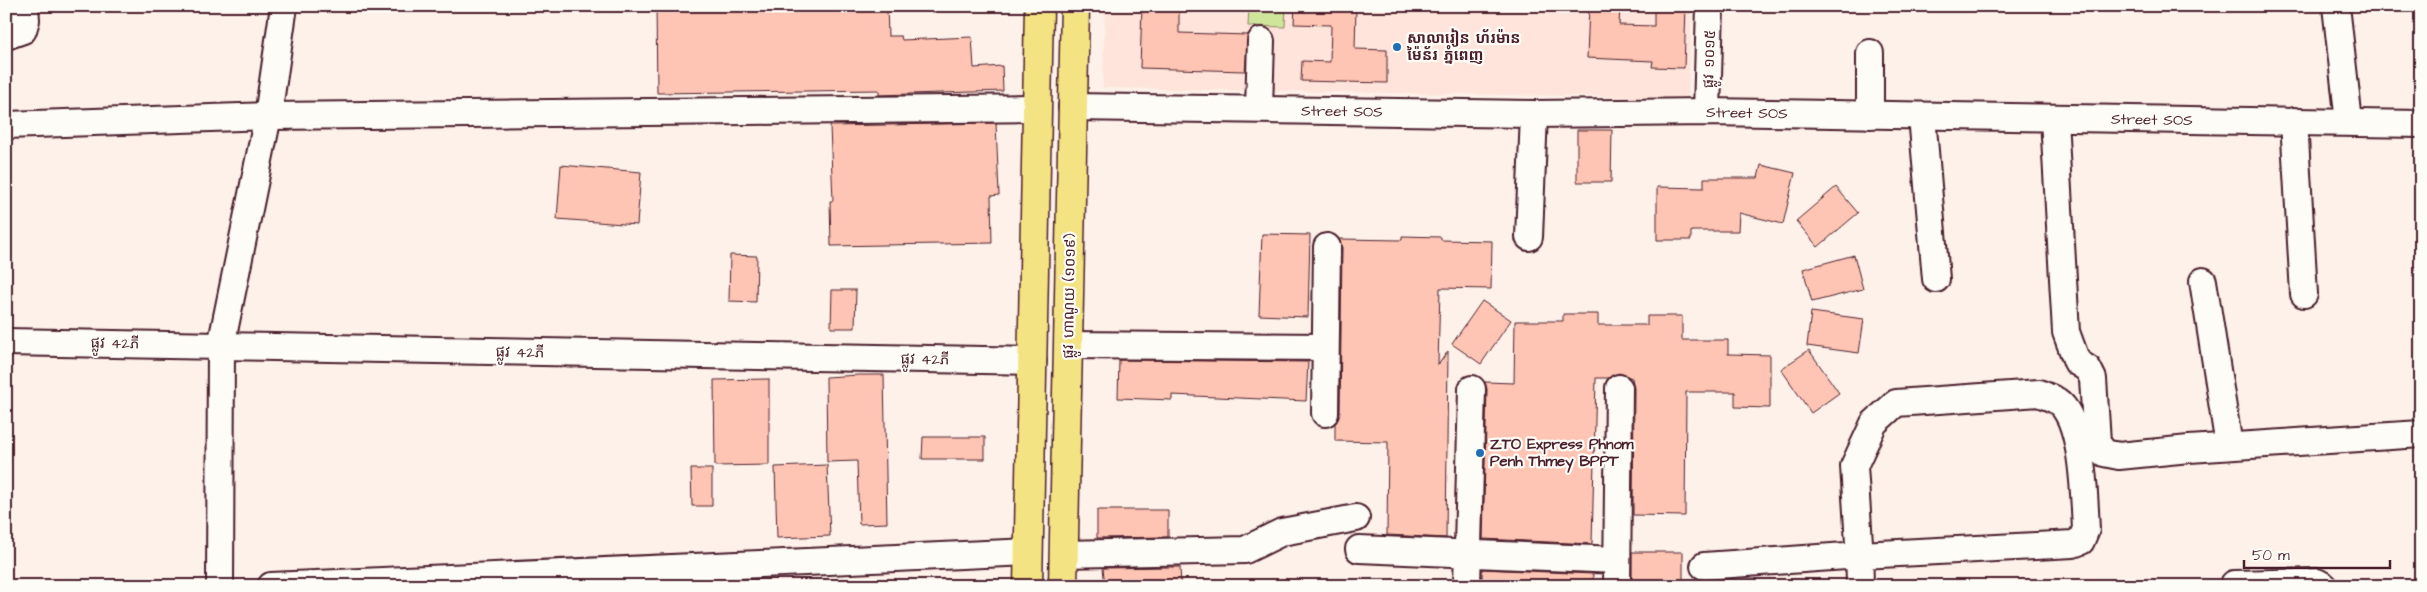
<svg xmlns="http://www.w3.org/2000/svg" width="2427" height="592" font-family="'Architects Daughter','Noto Sans Khmer',sans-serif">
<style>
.built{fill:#fee4da}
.green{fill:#cfe59a;stroke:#8c8262}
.building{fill:#ffc5b4;stroke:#4a1f2b}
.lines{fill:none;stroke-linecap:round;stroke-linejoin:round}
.minor-casing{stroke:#4a1f2b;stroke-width:30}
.major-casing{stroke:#4a1f2b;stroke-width:31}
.minor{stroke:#fdfcf7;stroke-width:26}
.major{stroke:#f4e382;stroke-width:28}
.poi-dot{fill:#1f6fb2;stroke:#fdfcf7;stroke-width:2}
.labels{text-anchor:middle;stroke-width:4.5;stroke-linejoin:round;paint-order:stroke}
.poi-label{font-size:15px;font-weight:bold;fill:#4a1f2b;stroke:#fdfcf7;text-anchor:start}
.street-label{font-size:15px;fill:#4a1f2b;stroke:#fdfcf7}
</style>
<rect width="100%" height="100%" fill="#fdf1ea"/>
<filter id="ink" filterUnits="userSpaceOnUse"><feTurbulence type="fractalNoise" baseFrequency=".02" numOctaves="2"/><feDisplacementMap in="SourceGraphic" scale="10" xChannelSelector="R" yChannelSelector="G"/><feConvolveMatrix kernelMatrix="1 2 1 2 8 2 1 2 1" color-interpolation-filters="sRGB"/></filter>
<g filter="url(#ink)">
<polygon class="built" points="1105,6 1692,6 1688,98 1103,88"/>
<polygon class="green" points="1249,6 1286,6 1285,27 1248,26"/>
<g class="building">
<polygon points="656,6 887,6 888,36 901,36 902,40 972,37 974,68 1002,66 1003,91 879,95 879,90 657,93"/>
<polygon points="1142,6 1179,6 1179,33 1248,35 1245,71 1140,68"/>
<polygon points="1295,6 1356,6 1355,49 1387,50 1387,83 1301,81 1302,61 1330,62 1331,25 1294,24"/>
<polygon points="1589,6 1620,6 1619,25 1654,26 1654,6 1686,6 1684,68 1652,67 1653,61 1587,58"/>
<polygon points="996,123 999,195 991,196 992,243 831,246 830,201 833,201 830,126"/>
<polygon points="1577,130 1612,130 1611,182 1577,182"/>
<polygon points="561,165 641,172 637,225 557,219"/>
<polygon points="1761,165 1795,173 1783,224 1739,213 1738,231 1691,231 1691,240 1657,240 1657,187 1704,188 1704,178 1758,178"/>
<polygon points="1836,187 1858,213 1818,247 1796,221"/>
<polygon points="1262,234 1310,235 1308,317 1259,315"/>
<polygon points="1402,236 1441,237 1441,240 1492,241 1491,289 1440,288 1438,365 1448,351 1446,538 1387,535 1388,442 1335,441 1335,423 1340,413 1342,247 1339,239 1402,240"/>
<polygon points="730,255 757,256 756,302 729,301"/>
<polygon points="1854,255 1863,289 1812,302 1803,269"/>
<polygon points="832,290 856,290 855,328 831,328"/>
<polygon points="1482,301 1511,320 1481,364 1452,344"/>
<polygon points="1811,312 1864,319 1859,353 1807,346"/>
<polygon points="1563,314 1598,314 1598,325 1647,325 1647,316 1682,316 1682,340 1728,340 1728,354 1770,355 1770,408 1735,407 1735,392 1686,392 1685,516 1633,515 1634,388 1632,378 1619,373 1609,378 1596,378 1592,544 1483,539 1487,389 1485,382 1514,383 1515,321 1563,321"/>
<polygon points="1809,350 1839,393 1811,413 1781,369"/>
<polygon points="1119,360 1308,362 1306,401 1172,395 1172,400 1118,398"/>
<polygon points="859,375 884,375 887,523 859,524 857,461 827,462 826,377"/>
<polygon points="769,379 769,465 715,466 714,380"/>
<polygon points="923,437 985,437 985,459 922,459"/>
<polygon points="827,465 830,536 777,538 775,467"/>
<polygon points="691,469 712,469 712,506 692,506"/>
<polygon points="1097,510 1168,510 1168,537 1097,538"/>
<rect x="1632" y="552" width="51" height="34"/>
<polygon points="1169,567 1180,567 1181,586 1105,586 1103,568"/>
<polygon points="1482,569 1593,574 1593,586 1482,586"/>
</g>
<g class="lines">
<g class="minor-casing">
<g id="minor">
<polyline points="2336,6 2349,122"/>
<polyline points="6,36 23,30 26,20 25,6"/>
<path id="s1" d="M1072,107L1534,114L1707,112L2421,124"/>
<polyline points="1259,109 1261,41"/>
<polyline points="1707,112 1710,6"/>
<polyline points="1870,115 1870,53"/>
<polyline points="1922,116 1936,279"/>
<polyline points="2054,119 2066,332 2077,362 2088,369 2093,379 2097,442 2104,453 2119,456 2189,449 2421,434"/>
<polyline points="2294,121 2304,294"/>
<polyline points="6,125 268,116 1037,108"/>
<polyline points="1529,237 1534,114"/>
<polyline points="2203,281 2229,446"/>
<polyline points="6,342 1033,361"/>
<polyline points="1068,345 1325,347"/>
<polyline points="1325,413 1327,247"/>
<polyline points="1359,549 1617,560"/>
<polyline points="1064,554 1245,550 1282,532 1356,518"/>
<path d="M1704,566L1860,555L2073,544L2081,541L2086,529C2084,499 2084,419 2057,401C2052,398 2045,396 2039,393L1896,403L1874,423L1854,466L1859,543L1860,586"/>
<polyline points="2234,584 2317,582 2324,586"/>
<polyline points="220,586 221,346 268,116 284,6"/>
<polyline points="271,586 1029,552"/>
<polyline points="1467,586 1472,389"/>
<polyline points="1617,586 1619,388"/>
</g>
</g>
<g class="major-casing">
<g id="major">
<polyline points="1028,586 1039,6"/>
<polyline points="1063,586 1075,6"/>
</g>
</g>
<use href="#minor" class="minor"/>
<use href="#major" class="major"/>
</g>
</g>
<g class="poi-dot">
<circle cx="1397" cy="47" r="5"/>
<circle cx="1480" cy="453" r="5"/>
</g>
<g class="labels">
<g class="poi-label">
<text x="1407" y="43">សាលារៀន ហ័រម៉ាន<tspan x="1407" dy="17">ម៉ៃន័រ ភ្នំពេញ</tspan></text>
<text x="1490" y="449">ZTO Express Phnom<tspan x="1490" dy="17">Penh Thmey BPPT</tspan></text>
</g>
<g class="street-label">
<text transform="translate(1709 59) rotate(-88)" y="5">ផ្លូវ ១០១៥</text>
<text dy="5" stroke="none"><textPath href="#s1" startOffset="270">Street SOS</textPath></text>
<text dy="5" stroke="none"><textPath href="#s1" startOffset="675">Street SOS</textPath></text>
<text dy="5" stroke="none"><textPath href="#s1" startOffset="1080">Street SOS</textPath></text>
<text transform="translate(1069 296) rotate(-89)" y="5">ផ្លូវ ហាណូយ (១០១៩)</text>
<text transform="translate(115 343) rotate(1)" y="5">ផ្លូវ 42ភី</text>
<text transform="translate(520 352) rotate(1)" y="5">ផ្លូវ 42ភី</text>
<text transform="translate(925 359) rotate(1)" y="5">ផ្លូវ 42ភី</text>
</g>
</g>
<rect width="2427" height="592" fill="none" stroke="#fdfcf7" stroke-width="25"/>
<rect x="12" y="12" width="2402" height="567" fill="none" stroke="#4a1f2b" stroke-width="2" filter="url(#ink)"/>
<path d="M2244 560v8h146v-8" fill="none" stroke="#4a1f2b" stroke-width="2.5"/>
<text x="2252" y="560" font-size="15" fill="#4a1f2b" stroke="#fdfcf7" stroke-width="4" paint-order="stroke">50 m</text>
</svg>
